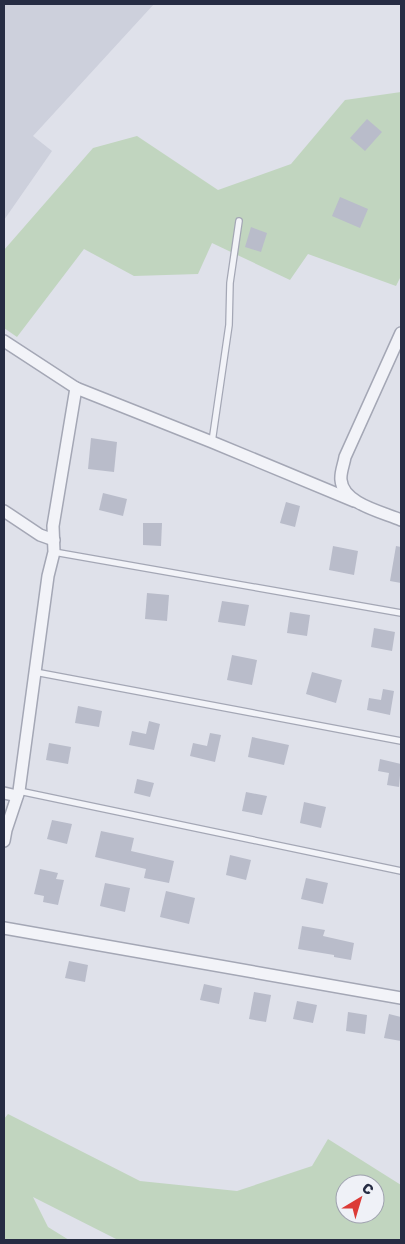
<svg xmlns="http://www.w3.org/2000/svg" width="405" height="1244" font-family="Rubik,sans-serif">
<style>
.built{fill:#cdd0dc}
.green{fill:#c1d5bf;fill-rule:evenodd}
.building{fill:#b9bcca}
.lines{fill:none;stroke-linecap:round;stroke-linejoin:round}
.service-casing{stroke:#a4a7b5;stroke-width:8}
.minor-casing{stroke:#a4a7b5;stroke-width:14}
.service{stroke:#f2f3f8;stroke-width:5.5}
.minor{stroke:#f2f3f8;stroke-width:11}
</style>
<rect width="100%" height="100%" fill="#dfe1ea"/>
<polygon class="built" points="4,4 154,4 33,136 52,151 4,220"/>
<g class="green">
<polygon points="401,92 401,276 396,286 308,254 290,280 212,243 198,274 134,276 84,249 17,337 4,328 4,250 93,148 137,136 218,190 291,164 345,100"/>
<path d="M8,1114L140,1181L237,1191L312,1166L328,1139L401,1185V1240H118L33,1197L48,1227L69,1240H4V1119ZM345,1184H375V1214H345Z"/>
</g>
<g class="building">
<polygon points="367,119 382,132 365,151 350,138"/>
<polygon points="340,197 368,209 360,228 332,216"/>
<polygon points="251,227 267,233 261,252 245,247"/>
<polygon points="91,438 117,442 114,472 88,469"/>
<polygon points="103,493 127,499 123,516 99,510"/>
<polygon points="286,502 300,506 295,527 280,523"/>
<polygon points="143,523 162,523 161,546 143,545"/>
<polygon points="333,546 358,551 354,575 329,570"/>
<polygon points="396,546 401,547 401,583 390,581"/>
<polygon points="147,593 169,595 167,621 145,619"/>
<polygon points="222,601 249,605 245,626 218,622"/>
<polygon points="290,612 310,615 307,636 287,633"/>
<polygon points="374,628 395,632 392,651 371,647"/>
<polygon points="232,655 257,660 252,685 227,680"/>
<polygon points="312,672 342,680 336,703 306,694"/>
<polygon points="383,689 394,691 390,715 367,710 369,698 381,700"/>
<polygon points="78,706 102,711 99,727 75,723"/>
<polygon points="149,721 160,724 154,750 129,745 132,731 146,734"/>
<polygon points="210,733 221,735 215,762 190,756 193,743 207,746"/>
<polygon points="252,737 289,745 284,765 248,757"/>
<polygon points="49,743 71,747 68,764 46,760"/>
<polygon points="380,759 401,764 399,787 387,785 389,773 378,771"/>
<polygon points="137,779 154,783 150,797 134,793"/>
<polygon points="246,792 267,796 262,815 242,811"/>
<polygon points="304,802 326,807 321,828 300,823"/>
<polygon points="52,820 72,824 67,844 47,839"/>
<polygon points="101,831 134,838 131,851 174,861 169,883 144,878 146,869 95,857"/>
<polygon points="230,855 251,860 246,880 226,875"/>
<polygon points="40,869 58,873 56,879 64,880 58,905 43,902 44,896 34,894"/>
<polygon points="306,878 328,883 323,904 301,899"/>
<polygon points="105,883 130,888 125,912 100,906"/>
<polygon points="166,891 195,898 189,924 160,917"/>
<polygon points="302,926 325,930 323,936 354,943 351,960 334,957 334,955 298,949"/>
<polygon points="69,961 88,965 85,982 65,978"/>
<polygon points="204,984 222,988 219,1004 200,1000"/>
<polygon points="254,992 271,995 266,1022 249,1019"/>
<polygon points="297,1001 317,1005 313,1023 293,1019"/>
<polygon points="348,1012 367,1015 365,1034 346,1031"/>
<polygon points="389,1014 401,1017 401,1041 384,1038"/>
</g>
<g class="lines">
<g class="service-casing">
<g id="service">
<polyline points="212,442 229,325 230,283 239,221"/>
<polyline points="54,552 401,613"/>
<polyline points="35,672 401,741"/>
<polyline points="19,791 401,871"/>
</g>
</g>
<g class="minor-casing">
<g id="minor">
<path d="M401,333L345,457C344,464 340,473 341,480C343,504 383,512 401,520"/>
<polyline points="4,341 76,388 212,442 354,501"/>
<polyline points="4,511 40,535 54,540"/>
<polyline points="4,793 17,796"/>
<polyline points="4,841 6,830 19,791 48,576 54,552 53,526 76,388"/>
<polyline points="4,928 401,998"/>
</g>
</g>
<use href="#service" class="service"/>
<use href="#minor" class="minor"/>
</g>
<rect width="405" height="1244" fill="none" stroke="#262c43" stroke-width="10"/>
<g transform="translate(360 1199) rotate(38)"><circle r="24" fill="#eff1f7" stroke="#9fa2af"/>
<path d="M0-4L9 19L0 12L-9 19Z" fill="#dc3b37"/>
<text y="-8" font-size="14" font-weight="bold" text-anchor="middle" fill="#262c43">С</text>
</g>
</svg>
